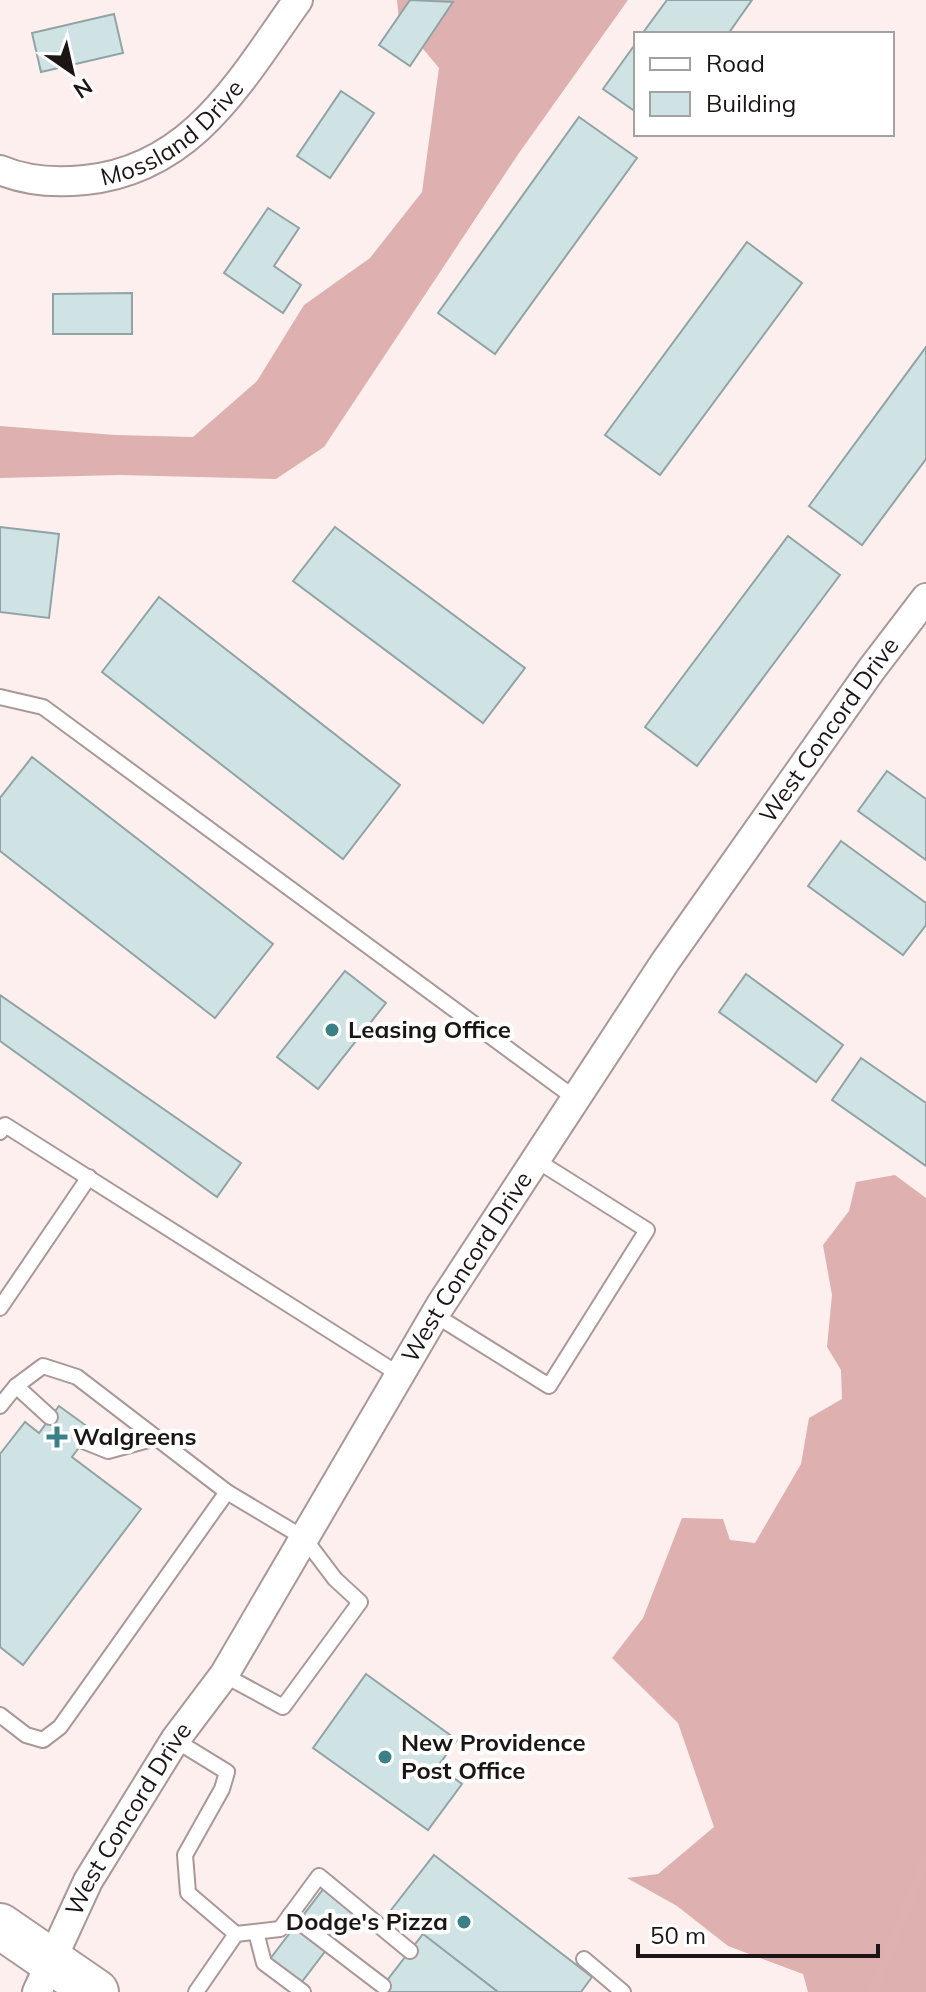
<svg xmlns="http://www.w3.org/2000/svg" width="926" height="1992" font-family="Mulish,sans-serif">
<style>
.forest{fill:#deb0b0}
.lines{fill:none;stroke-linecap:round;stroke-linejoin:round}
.stream{stroke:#dfb1b1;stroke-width:10}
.building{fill:#cfe3e4;stroke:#91a4a5;stroke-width:2}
.service-casing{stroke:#aa9898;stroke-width:18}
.minor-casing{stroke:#aa9898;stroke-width:32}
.trunk-casing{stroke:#aa9898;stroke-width:48}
.service{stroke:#fff;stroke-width:14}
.minor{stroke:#fff;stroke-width:28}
.trunk{stroke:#fff;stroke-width:44}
.poi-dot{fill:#398186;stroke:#fff;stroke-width:3}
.labels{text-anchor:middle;stroke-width:8;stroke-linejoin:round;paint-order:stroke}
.street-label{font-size:24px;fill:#1c1515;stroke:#fff}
.poi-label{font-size:24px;font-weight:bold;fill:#1c1515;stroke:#fff;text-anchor:start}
</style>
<rect width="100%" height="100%" fill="#feefef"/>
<g class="forest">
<polygon points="397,0 628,0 519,153 324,447 276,479 120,475 0,478 0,426 115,435 193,437 257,381 304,305 370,258 422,192 439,68 399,20"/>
<polygon points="895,1175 926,1198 926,1992 808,1992 803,1974 728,1946 677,1906 627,1878 658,1874 714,1827 678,1723 612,1658 643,1618 682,1518 723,1519 730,1540 755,1543 801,1464 809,1418 842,1399 841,1370 827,1347 832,1295 823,1245 849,1211 856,1182"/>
</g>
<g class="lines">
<polyline class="stream" points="873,1992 926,1858"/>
</g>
<g class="building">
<polygon points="410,0 453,2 410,66 379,45"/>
<polygon points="667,0 752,0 728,34 642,34"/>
<polygon points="114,14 123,53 41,72 32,33"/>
<polygon points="636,43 636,112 603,89"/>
<polygon points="341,91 374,113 330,178 297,156"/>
<polygon points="579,117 637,158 495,354 438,313"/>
<polygon points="268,208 299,228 274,266 301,285 283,313 224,273"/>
<polygon points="747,242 802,283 660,475 605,435"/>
<polygon points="132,293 132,334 53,334 53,294"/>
<polygon points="926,347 926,459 862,545 809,506"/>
<polygon points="0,527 59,534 49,618 0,612"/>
<polygon points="335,527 525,668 483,723 293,581"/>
<polygon points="788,536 840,575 697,766 645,727"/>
<polygon points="159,597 400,785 343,859 102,672"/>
<polygon points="32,757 273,944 215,1018 0,851 0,798"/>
<polygon points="887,771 926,799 926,860 858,811"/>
<polygon points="841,841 926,903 926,925 903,955 808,886"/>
<polygon points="345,971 386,1003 318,1089 277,1057"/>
<polygon points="746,974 843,1045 816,1082 719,1012"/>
<polygon points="0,995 241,1163 217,1197 0,1041"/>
<polygon points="861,1058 926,1103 926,1166 832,1100"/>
<polygon points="59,1406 92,1430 72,1457 141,1509 23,1665 0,1647 0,1454 25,1422 39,1433"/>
<polygon points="366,1674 457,1740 438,1766 462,1784 428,1830 313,1748"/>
<polygon points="434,1855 592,1977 581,1992 498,1992 391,1910"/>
<polygon points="324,1888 355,1912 301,1983 270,1959"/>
<polygon points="423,1934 498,1992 378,1992"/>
</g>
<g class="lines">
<g class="service-casing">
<g id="service">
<polyline points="0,697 43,707 576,1099"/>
<polyline points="0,1132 5,1125 400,1375"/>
<polyline points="0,1308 89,1177"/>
<polyline points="435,1315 549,1386 647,1230 536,1160"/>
<polyline points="16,1386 50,1417"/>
<polyline points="0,1406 16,1386 43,1366 77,1377 227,1492 60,1727 43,1740 26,1735 0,1715"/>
<polyline points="83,1441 108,1451 156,1438"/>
<polyline points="224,1675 283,1707 360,1602 335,1579 304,1538 227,1492"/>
<polyline points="175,1740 227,1772 222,1789 185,1855 188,1893 236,1934 280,1929 319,1876 410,1951"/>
<polyline points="290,1915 383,1986"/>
<polyline points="256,1932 264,1963 303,1992"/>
<polyline points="584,1959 623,1992"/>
<polyline points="196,1992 236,1934"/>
</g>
</g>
<g class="minor-casing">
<g id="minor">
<path id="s1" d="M0,170C26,181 57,183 85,180C193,169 240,81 298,0"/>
<path id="s2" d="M37,1992L88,1881L175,1740L224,1675L440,1306L665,962L871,670L926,598"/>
</g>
</g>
<g class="trunk-casing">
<polyline id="trunk" points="0,1926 96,1992"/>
</g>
<use href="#service" class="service"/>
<use href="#minor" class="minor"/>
<use href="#trunk" class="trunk"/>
</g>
<g class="poi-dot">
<circle cx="332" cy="1030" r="8"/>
<path d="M53 1425h8v8h8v8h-8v8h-8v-8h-8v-8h8z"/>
<circle cx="385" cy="1757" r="8"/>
<circle cx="464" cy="1922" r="8"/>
</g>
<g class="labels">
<g class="street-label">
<text dy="8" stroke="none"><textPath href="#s1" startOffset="188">Mossland Drive</textPath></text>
<text dy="8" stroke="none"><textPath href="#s2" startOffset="1492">West Concord Drive</textPath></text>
<text dy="8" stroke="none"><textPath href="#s2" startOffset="844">West Concord Drive</textPath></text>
<text dy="8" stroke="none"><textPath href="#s2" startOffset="196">West Concord Drive</textPath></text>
</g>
<g class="poi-label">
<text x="348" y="1038">Leasing Office</text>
<text x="73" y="1445">Walgreens</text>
<text x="401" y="1751">New Providence<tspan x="401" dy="28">Post Office</tspan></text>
<text x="448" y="1930" text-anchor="end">Dodge's Pizza</text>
</g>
</g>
<rect x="634" y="32" width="260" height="104" fill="#ffffff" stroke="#a4a1a1" stroke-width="2"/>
<rect x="650" y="58" width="40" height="12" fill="#ffffff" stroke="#a4a1a1" stroke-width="2"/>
<text x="706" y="72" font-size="24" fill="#1c1515">Road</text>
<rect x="650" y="92" width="40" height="24" fill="#cfe3e4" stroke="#a4a1a1" stroke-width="2"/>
<text x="706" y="112" font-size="24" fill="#1c1515">Building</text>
<g transform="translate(72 72) rotate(146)" stroke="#ffffff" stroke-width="6" paint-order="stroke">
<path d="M0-6L14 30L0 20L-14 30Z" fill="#1c1515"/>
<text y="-12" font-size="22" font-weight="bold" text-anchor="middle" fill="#1c1515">N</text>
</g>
<path d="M638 1944v12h240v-12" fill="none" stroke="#1c1515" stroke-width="4"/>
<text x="650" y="1944" font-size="24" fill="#1c1515" stroke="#ffffff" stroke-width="6" paint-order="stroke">50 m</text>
</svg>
